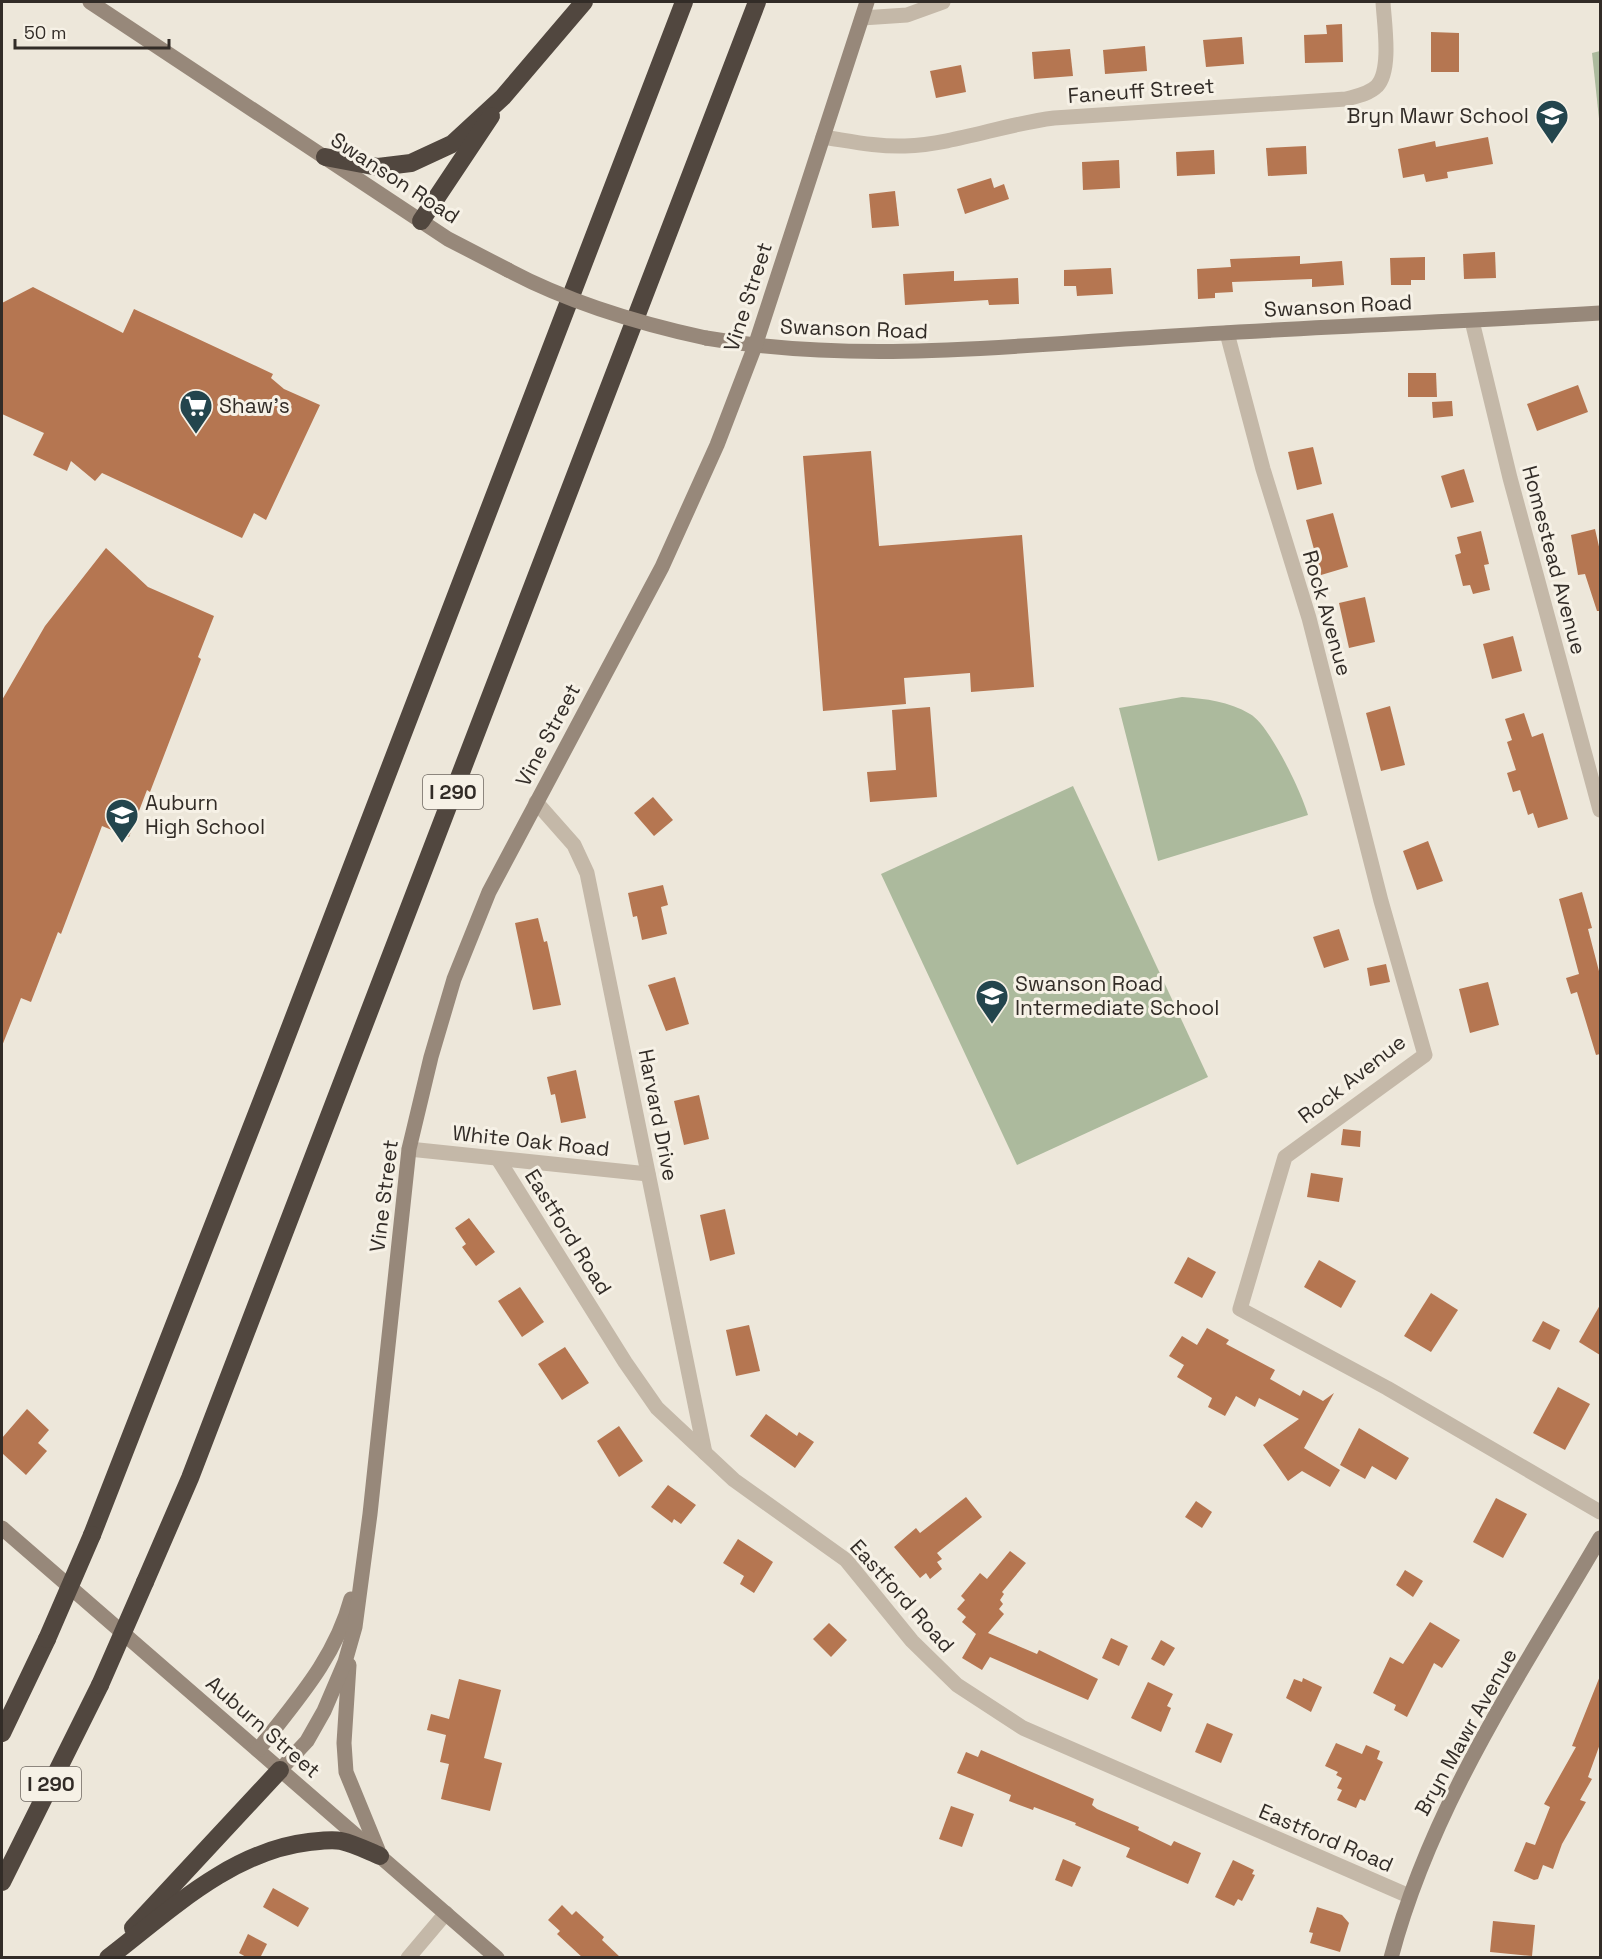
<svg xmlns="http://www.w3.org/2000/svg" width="1602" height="1959" font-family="'Space Grotesk',sans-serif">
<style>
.green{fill:#acba9d}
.building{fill:#b57651}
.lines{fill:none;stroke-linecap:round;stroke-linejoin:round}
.street{stroke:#c4b8a8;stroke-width:15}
.secondary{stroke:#97887a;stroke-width:15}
.highway{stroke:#51473f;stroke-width:18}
.secondary-bridge{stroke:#97887a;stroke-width:15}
.highway-bridge{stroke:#51473f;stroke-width:18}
.labels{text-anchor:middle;stroke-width:6;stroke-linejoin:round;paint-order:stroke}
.shield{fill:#f6f1e6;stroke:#6d6760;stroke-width:1.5}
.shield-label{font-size:20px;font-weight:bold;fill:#322c27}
.street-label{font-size:21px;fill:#322c27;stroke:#f6f1e6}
.poi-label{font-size:21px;fill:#322c27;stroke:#f6f1e6;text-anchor:start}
</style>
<rect width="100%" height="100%" fill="#ede7da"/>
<g class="green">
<polygon points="1600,51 1600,128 1592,53"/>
<path d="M1182,697C1207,699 1228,701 1250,714C1269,724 1302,793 1308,815L1158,861L1119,708Z"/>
<polygon points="1073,786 1208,1077 1017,1165 881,874"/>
</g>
<g class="building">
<polygon points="1342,24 1343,62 1305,63 1304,35 1327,34 1326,25"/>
<polygon points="1431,32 1459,33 1459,72 1431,72"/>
<polygon points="1242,37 1244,64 1206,67 1203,40"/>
<polygon points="1145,46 1147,71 1105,74 1103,50"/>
<polygon points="1070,49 1073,76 1034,79 1032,52"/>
<polygon points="961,65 966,92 936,98 930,71"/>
<polygon points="1488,137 1493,164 1447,172 1448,178 1426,182 1424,174 1403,178 1398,149 1435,141 1436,147"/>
<polygon points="1306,146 1307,174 1268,176 1266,148"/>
<polygon points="1214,150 1215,174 1177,176 1176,152"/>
<polygon points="1119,160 1120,188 1083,190 1082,162"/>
<polygon points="991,178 994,188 1004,184 1009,199 965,214 957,189"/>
<polygon points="895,191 899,226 872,228 869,194"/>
<polygon points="1495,252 1496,278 1464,279 1463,254"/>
<polygon points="1300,256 1300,264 1342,261 1344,285 1312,287 1312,279 1232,282 1233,292 1215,293 1215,298 1198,299 1197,269 1231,267 1230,259"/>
<polygon points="1425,257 1425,280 1411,280 1411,285 1391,285 1390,258"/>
<polygon points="1111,268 1113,294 1077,296 1076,286 1064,286 1064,270"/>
<polygon points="954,271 954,281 1018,278 1019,304 989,305 988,300 905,305 903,274"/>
<polygon points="33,287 123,333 134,309 273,374 271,378 284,389 320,405 266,520 254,513 242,538 102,473 95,481 71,461 67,471 33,455 44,433 2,414 2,303"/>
<polygon points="1408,373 1436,373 1437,397 1408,397"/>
<polygon points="1578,385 1588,412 1537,431 1527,404"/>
<polygon points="1452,401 1453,416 1433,418 1432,402"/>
<polygon points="1313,447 1322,484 1297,490 1288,452"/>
<polygon points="871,451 879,546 1022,535 1034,687 971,692 970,673 904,678 906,704 823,711 803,456"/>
<polygon points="1464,469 1474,502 1451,508 1441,476"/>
<polygon points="1333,513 1348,567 1321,575 1306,520"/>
<polygon points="1595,529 1600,551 1600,611 1597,611 1585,574 1578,575 1571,535"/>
<polygon points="1481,531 1489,564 1484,565 1490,590 1473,594 1470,585 1463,586 1455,555 1461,553 1457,537"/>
<polygon points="106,548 148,587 214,616 198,657 201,659 150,792 147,790 129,837 102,826 61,934 58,932 31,1002 21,998 2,1046 2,700 45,626"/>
<polygon points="1365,597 1375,642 1349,648 1339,603"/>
<polygon points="1513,636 1522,671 1492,679 1483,644"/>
<polygon points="1390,706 1405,765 1381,771 1366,713"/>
<polygon points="930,707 937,797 870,802 867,772 896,770 892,710"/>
<polygon points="1524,713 1532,737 1543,733 1568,819 1538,828 1533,813 1528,815 1520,790 1513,792 1507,773 1516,770 1507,742 1512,740 1505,719"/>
<polygon points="653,797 673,820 654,836 634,813"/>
<polygon points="1428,841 1443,881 1417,890 1403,851"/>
<polygon points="663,885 668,905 661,907 667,934 642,940 637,916 633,917 628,893"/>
<polygon points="1582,892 1592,928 1588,929 1600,975 1600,1054 1596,1055 1577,992 1571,994 1566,978 1579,974 1559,899"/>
<polygon points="538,918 544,942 547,941 561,1005 533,1010 515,923"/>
<polygon points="1339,929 1349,960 1324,968 1313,937"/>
<polygon points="1386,964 1390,982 1370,986 1367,968"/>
<polygon points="675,977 689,1024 666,1031 648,985"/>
<polygon points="1488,982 1499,1025 1470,1033 1459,989"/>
<polygon points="576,1070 586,1118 561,1123 555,1094 551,1095 547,1077"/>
<polygon points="699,1095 709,1139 684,1145 674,1101"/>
<polygon points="1343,1129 1361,1131 1360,1147 1341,1145"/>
<polygon points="1311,1173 1343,1178 1339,1202 1307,1197"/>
<polygon points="725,1209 735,1254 710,1261 700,1215"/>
<polygon points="469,1218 495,1252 476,1266 462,1247 466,1244 455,1228"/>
<polygon points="1188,1257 1216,1272 1202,1298 1174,1283"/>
<polygon points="1319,1260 1356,1281 1341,1308 1304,1287"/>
<polygon points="520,1287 544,1322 522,1337 498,1301"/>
<polygon points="1431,1293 1458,1310 1431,1352 1404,1336"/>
<polygon points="1600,1305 1600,1355 1579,1342"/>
<polygon points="1543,1321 1560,1330 1550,1350 1532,1341"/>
<polygon points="749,1325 760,1371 736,1376 726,1330"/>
<polygon points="1207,1328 1229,1340 1226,1344 1275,1370 1270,1379 1300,1396 1303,1390 1323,1401 1334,1393 1304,1448 1340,1470 1330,1487 1302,1471 1288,1481 1263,1445 1299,1419 1259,1398 1255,1407 1236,1396 1225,1416 1208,1407 1212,1398 1177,1377 1184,1365 1169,1356 1182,1336 1197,1345"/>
<polygon points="565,1347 589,1383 562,1400 538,1364"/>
<polygon points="1558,1387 1590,1404 1565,1450 1533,1433"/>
<polygon points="27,1409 49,1430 38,1443 47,1451 26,1475 2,1453 2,1438"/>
<polygon points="766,1414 797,1436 799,1432 814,1442 795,1468 750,1436"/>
<polygon points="619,1426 643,1461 619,1477 597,1441"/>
<polygon points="1359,1428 1409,1458 1396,1480 1372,1466 1365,1479 1340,1465"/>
<polygon points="668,1485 696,1505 681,1524 674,1519 672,1523 651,1507"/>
<polygon points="966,1497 982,1517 937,1553 942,1559 937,1562 942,1569 930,1579 926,1573 920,1578 894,1547 916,1528 920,1533"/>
<polygon points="1496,1498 1527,1514 1503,1558 1473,1542"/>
<polygon points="1196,1501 1212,1512 1202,1528 1185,1517"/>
<polygon points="738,1539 773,1562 754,1593 740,1584 744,1576 723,1563"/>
<polygon points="1010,1551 1026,1563 1002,1592 1004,1594 1000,1600 1003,1604 999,1609 1004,1614 988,1633 1037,1654 1039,1650 1098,1679 1088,1700 990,1657 982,1670 962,1658 976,1634 962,1622 966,1617 957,1609 965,1600 961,1596 980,1573 987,1579"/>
<polygon points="1405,1570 1423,1581 1413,1597 1396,1585"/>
<polygon points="1430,1622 1460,1640 1442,1668 1434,1663 1407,1717 1394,1710 1396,1705 1373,1693 1390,1657 1403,1664"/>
<polygon points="829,1623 847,1640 831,1657 813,1639"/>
<polygon points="1111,1638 1128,1646 1119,1666 1102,1658"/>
<polygon points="1161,1640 1175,1648 1164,1666 1151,1659"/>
<polygon points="1600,1676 1600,1744 1588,1777 1592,1779 1580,1800 1586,1802 1562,1844 1553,1869 1543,1865 1538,1879 1534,1880 1514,1871 1526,1842 1535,1845 1550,1807 1544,1804 1576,1747 1572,1746"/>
<polygon points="1303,1678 1322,1687 1311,1712 1286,1698 1294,1679 1302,1682"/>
<polygon points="459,1679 501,1690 484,1758 502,1763 490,1811 441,1799 449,1764 440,1762 446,1735 427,1730 431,1714 449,1719"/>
<polygon points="1148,1682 1173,1694 1167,1706 1171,1708 1161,1732 1131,1718"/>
<polygon points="1207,1723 1233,1734 1221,1763 1195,1752"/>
<polygon points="1336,1743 1362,1754 1366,1745 1380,1751 1377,1759 1383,1762 1365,1801 1360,1799 1356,1808 1337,1800 1342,1790 1337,1788 1342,1778 1336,1775 1338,1772 1325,1766"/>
<polygon points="981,1750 1094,1799 1092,1805 1097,1809 1139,1827 1138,1830 1171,1846 1174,1841 1201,1853 1188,1884 1126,1857 1130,1848 1075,1825 1076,1823 1034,1807 1033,1810 1009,1801 1011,1795 957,1773 966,1752 978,1757"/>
<polygon points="951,1806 974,1814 962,1847 939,1839"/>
<polygon points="1063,1859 1081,1867 1072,1887 1055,1880"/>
<polygon points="1233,1860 1254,1870 1252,1874 1255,1875 1242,1901 1238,1899 1234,1906 1215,1897"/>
<polygon points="273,1888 309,1908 298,1927 263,1907"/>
<polygon points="562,1905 572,1915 576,1911 604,1937 602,1940 621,1958 583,1958 557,1934 560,1931 548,1920"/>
<polygon points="1317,1907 1342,1915 1349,1923 1340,1952 1310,1943 1313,1933 1309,1932"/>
<polygon points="1493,1921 1535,1925 1532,1956 1490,1952"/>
<polygon points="248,1934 267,1944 260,1958 248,1958 239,1953"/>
</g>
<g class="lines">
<g class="street">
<polyline points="862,18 907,15 943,2"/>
<path d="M823,137C850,141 877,147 905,146C955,144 1004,124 1054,118L1346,99C1357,96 1369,94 1377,86C1392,70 1384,22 1383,2"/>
<polyline points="1472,321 1510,478 1600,810"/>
<polyline points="1227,333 1263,469 1309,618 1381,901 1425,1055 1285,1157 1240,1309 1387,1388 1600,1512"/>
<polyline points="536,802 574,845 587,873 705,1453"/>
<polyline points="409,1149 648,1174"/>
<polyline points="498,1159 625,1362 657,1408 734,1480 846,1560 912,1641 957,1685 1023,1728 1409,1896"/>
<polyline points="408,1958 446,1913"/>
</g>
<g class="secondary">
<polyline points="90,2 448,239 508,270"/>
<path d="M706,338C856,364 1006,346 1157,337C1305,327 1453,322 1600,313"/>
<polyline points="2,1528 497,1958"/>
<polyline points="349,1665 344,1743 346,1772 378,1850"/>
<path d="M258,1750C295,1702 335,1659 351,1599"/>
<polyline points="280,1770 307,1741 324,1711 345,1662 355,1627 370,1514 409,1149 431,1057 454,979 489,892 662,567 717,445 755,346 867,2"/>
<path d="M1391,1958C1431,1805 1522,1672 1600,1538"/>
</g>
<g class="highway">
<polyline points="325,157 378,167 411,163 452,144 503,97 584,2"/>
<polyline points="421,221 491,116"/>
<polyline points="92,1535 271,1077 684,2"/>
<polyline points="145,1582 190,1478 757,2"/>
<polyline points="2,1733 47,1639"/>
<polyline points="2,1882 100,1685"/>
<polyline points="133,1928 280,1770"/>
<path d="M108,1958C168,1912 231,1851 309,1842C319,1841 332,1839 341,1841C355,1844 368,1851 380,1856"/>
</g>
<path class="secondary-bridge" d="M508,270C570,303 637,323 706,338"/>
<g class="highway-bridge">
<polyline points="47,1639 92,1535"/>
<polyline points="100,1685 145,1582"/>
</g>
</g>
<defs>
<g id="school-pin" transform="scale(1.725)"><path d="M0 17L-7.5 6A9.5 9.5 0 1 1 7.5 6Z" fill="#23454d" stroke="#f6f1e6"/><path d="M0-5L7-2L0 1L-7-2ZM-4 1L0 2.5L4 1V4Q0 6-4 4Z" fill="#fff"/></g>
<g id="supermarket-pin" transform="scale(1.725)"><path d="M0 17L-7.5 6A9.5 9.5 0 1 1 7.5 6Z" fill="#23454d" stroke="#f6f1e6"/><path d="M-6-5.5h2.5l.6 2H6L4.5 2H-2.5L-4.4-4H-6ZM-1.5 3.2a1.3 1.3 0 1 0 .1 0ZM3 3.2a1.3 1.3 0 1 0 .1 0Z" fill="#fff"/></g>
</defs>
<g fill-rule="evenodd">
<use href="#school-pin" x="1552" y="116"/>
<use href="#supermarket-pin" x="196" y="406"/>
<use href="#school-pin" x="122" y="815"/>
<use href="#school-pin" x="992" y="996"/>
</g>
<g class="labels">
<g class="shield">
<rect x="423" y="775" width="60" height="34" rx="4.5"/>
<rect x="21" y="1767" width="60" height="34" rx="4.5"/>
</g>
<g class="shield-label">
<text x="453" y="799">I 290</text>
<text x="51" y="1791">I 290</text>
</g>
<g class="street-label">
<text transform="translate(1141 91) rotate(-4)" y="7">Faneuff Street</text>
<text transform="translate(395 178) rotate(33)" y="7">Swanson Road</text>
<text transform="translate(748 297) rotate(-72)" y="7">Vine Street</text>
<text transform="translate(1338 306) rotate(-3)" y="7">Swanson Road</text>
<text transform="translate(854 329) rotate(2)" y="7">Swanson Road</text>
<text transform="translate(1554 560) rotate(75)" y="7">Homestead Avenue</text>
<text transform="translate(1327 613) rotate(74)" y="7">Rock Avenue</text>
<text transform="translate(548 735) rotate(-62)" y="7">Vine Street</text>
<text transform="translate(1352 1079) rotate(-38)" y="7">Rock Avenue</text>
<text transform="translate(658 1115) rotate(79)" y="7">Harvard Drive</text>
<text transform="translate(531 1141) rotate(6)" y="7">White Oak Road</text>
<text transform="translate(384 1196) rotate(-83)" y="7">Vine Street</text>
<text transform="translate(568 1232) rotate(58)" y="7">Eastford Road</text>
<text transform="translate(902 1596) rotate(48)" y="7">Eastford Road</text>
<text transform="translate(263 1727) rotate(41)" y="7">Auburn Street</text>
<text transform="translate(1466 1732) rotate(-61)" y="7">Bryn Mawr Avenue</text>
<text transform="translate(1326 1838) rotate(23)" y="7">Eastford Road</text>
</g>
<g class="poi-label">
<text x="1529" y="123" text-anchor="end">Bryn Mawr School</text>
<text x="219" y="413">Shaw's</text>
<text x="145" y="810">Auburn<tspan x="145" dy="24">High School</tspan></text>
<text x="1015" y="991">Swanson Road<tspan x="1015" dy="24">Intermediate School</tspan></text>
</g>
</g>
<rect width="1602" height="1959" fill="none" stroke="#322c27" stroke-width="6"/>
<path d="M15 39v9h154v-9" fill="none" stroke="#322c27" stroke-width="3"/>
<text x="24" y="39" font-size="18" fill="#322c27" stroke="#f6f1e6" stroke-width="4.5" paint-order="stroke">50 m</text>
</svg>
